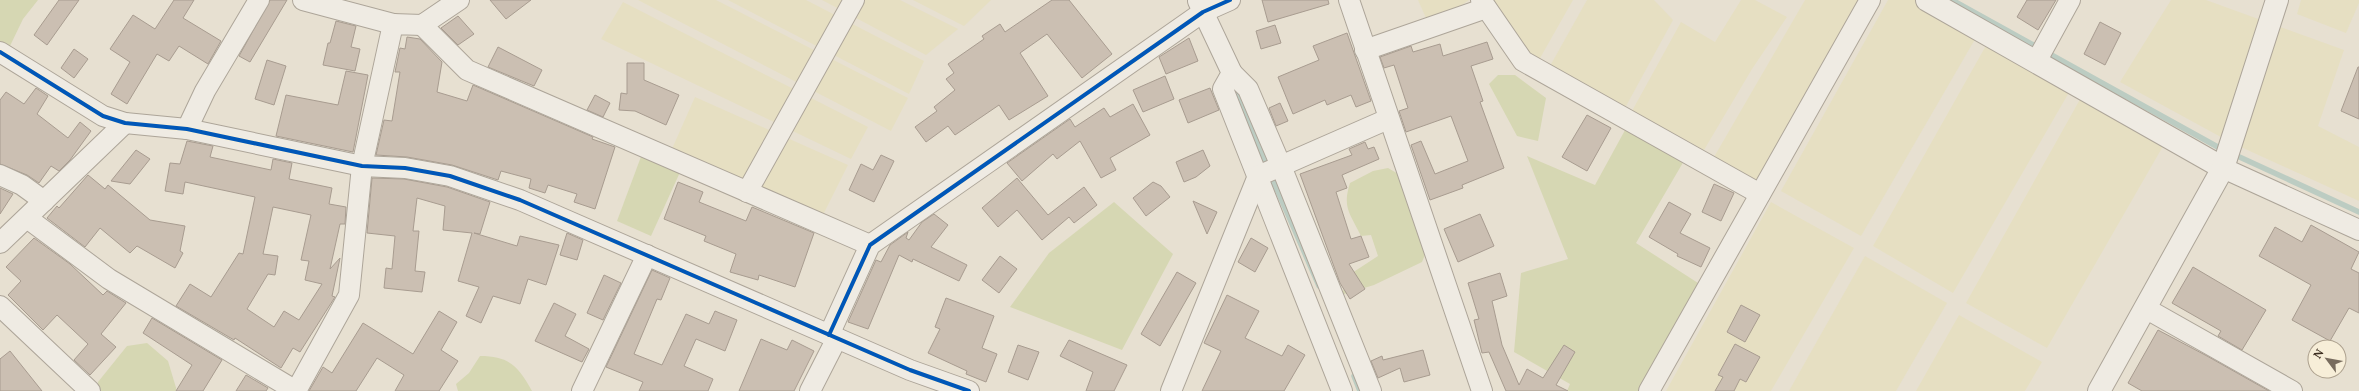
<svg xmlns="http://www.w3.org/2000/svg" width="2359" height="391" font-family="'Noto Serif',serif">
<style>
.farmland{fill:#e6dfc2}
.green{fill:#d6d7b3}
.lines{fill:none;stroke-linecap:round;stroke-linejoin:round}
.stream{stroke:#bcccc2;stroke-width:5.5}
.building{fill:#cbbfb2;stroke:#a89c90;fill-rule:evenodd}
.minor-casing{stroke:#ada599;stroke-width:22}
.tertiary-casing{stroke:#ada599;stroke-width:24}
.minor{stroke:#efebe3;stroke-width:20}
.tertiary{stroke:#efebe3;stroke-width:22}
.cycleway-casing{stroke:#f7eed8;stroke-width:6}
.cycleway{stroke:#0057b8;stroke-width:4}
</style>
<rect width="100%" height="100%" fill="#e7e0d1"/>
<g class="farmland">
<polygon points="638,0 716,0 908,98 891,131"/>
<polygon points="728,0 806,0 924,61 909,94"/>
<polygon points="822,0 900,0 958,29 926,55"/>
<polygon points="913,0 991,0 964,26"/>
<polygon points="1418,0 1469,0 1430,27"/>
<polygon points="1482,0 1573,0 1535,67"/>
<polygon points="1587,0 1654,0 1673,20 1625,108 1550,66"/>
<polygon points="1741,0 1755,0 1787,17 1752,69 1704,150 1632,111 1681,22 1715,42"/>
<polygon points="1805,0 1867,0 1765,186 1714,157"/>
<polygon points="1888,0 1917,0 1978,34 1861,236 1781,191"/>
<polygon points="2171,0 2206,0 2344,50 2318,126 2359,147 2359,201 2230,142 2120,82"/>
<polygon points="2301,0 2359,0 2359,3 2346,33 2297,14"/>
<polygon points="623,2 868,127 851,159 601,39"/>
<polygon points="1988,42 2071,89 1953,293 1873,246"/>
<polygon points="2083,94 2166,141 2047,348 1966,303"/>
<polygon points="695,97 848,165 823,215 671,151"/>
<polygon points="1771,202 1854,248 1771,391 1666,391"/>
<polygon points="1865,256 1947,303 1896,391 1789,391"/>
<polygon points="1959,315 2042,362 2025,391 1916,391"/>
</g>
<g class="green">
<polygon points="0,0 38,0 23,19 9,48 0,43"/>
<polygon points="1498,75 1515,75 1546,98 1538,141 1517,136 1489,84"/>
<polygon points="1630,121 1688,154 1636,243 1698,283 1640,391 1567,391 1570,384 1514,352 1521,273 1568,259 1527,156 1595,185"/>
<polygon points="642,154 681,170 651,236 617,221"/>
<path d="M1388,168L1400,175L1430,243L1422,262L1374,285L1341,295L1352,273L1378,256L1371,235L1361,236C1350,213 1342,208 1350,183L1373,171Z"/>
<polygon points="1114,202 1173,254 1122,350 1010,307 1049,253"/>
<polygon points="147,343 168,361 177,391 98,391 98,382 127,346"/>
<path d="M480,356C509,356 518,366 532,391H458L456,384L469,373Z"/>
</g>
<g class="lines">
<g class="stream">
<polyline points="1952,0 2225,151"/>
<polyline points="1231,83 1319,286"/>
<polyline points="2233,154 2359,212"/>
<polyline points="1354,376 1360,391"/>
</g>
</g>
<g class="building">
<polygon points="59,0 79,0 47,45 34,35"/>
<polygon points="174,0 194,0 183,18 221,41 208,64 179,46 169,61 157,54 127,104 111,94 130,62 110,49 133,15 155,29"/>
<polygon points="270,0 287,0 250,62 239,56"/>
<polygon points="490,0 531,0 506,19"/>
<polygon points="1052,0 1069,0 1112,54 1082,78 1047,34 1020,53 1048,96 1009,120 999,105 955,135 948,126 926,142 915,127 937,111 934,107 955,90 946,79 954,73 948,64 984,39 982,36 1000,24 1005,32"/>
<polygon points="1262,0 1328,0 1329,4 1268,22"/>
<polygon points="2027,0 2056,0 2038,30 2017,17"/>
<polygon points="458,16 474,34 458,45 441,28"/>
<polygon points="336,21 356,26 351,47 360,49 355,71 323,65 328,43 330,43"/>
<polygon points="2100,22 2121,33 2105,65 2084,54"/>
<polygon points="1275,25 1281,43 1261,49 1256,31"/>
<polygon points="1347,33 1371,101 1356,107 1351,95 1327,105 1325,100 1293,114 1278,77 1319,60 1313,46"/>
<polygon points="407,37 420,39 442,62 437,92 467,101 473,85 593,137 592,139 615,147 595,209 574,202 577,194 548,185 545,193 529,188 531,179 501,171 498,180 452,165 407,157 376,155 384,120 392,121 400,72 395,72 400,48 405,49"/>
<polygon points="1189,38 1198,61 1166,74 1159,57"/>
<polygon points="1487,42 1493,59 1471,66 1483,101 1480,102 1504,168 1462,185 1463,188 1430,200 1411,145 1421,141 1435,174 1468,161 1451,116 1406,132 1399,111 1408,108 1394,65 1384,68 1380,57 1411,46 1413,52 1440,44 1443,56"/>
<polygon points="498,47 542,70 534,86 488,67"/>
<polygon points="74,49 88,59 74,78 61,68"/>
<polygon points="267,60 286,66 274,105 255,99"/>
<polygon points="627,63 644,63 644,80 679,95 666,125 635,111 619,110 621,93 627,94"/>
<polygon points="2358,67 2359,67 2359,119 2341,111"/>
<polygon points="346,71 368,75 353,152 276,136 286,95 338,105"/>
<polygon points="1165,76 1174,99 1143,112 1133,90"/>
<polygon points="36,88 48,96 37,114 68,138 80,122 91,131 70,160 59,171 51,166 39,183 27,175 0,164 0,100 6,92 24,104"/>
<polygon points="1210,88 1219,110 1188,123 1179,100"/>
<polygon points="595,95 610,103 603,117 587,110"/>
<polygon points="1280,103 1288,121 1276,126 1269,108"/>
<polygon points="1133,104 1150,135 1110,158 1116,170 1101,178 1080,141 1057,159 1053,154 1022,181 1007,163 1070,119 1075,127 1104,108 1110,117"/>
<polygon points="1587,115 1611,128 1587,171 1562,157"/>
<path d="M187,141L213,146L210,157L271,170L273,159L292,163L289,179L332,188L329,204L346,207L345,224H340L330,269L340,258L332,296L335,297L300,352L293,348L281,368L235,338L234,340L176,306L190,284L211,297L239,253L243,254L255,197L185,182L183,194L165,191L170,163L180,164ZM273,207L311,215L301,260L309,261L305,280L322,284L299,320L284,311L274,327L247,309L268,274L275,275L278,256L263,254Z"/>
<polygon points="1365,142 1368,149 1374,147 1379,159 1342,175 1347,188 1336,192 1351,239 1361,236 1369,257 1349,264 1365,289 1350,299 1340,283 1300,174 1352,155 1349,149"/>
<polygon points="136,150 150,159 130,184 111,181"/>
<polygon points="1203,150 1210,166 1196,177 1184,182 1176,162"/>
<polygon points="881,155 894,161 874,202 849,190 861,164 873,170"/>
<polygon points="88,175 105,189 108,185 150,220 185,226 180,251 183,253 175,268 137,246 130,253 100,228 85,247 47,218 57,206 59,208"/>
<polygon points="372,178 404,179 447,187 490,202 480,234 474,233 517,246 520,236 559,245 546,285 528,279 520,304 493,296 481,323 466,316 479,287 458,281 472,233 443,230 445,206 417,198 413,231 419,231 415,271 425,272 422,292 384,288 386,268 392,269 395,236 367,233"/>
<polygon points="1017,178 1048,215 1084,187 1097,205 1074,223 1069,217 1042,240 1017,210 998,227 982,208"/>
<polygon points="678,182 703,192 699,202 746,221 752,207 814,233 795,287 759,275 758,280 730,272 736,254 704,241 706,236 664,219"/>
<polygon points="1153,182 1161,186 1170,197 1146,216 1133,198"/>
<polygon points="1714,184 1734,193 1721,221 1702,212"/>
<polygon points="0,188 13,194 0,214"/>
<polygon points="1193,201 1217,212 1207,234"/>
<polygon points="1669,202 1691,214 1680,233 1710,248 1701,267 1677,256 1678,254 1649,237"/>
<polygon points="934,214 948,225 931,247 967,265 959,281 913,259 912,262 899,255 868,329 848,322 876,260 881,262 890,245 908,232 906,238 909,240 922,222"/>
<polygon points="1480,214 1494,246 1458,262 1444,229"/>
<polygon points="2311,225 2359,252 2351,269 2359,273 2359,313 2349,308 2330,341 2292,320 2311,285 2259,256 2275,227 2302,242"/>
<polygon points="567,233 583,240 577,260 560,255"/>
<polygon points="34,238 70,264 103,295 107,291 126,303 101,334 116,347 90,375 74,360 88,344 57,315 43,330 8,295 21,281 6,267"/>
<polygon points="1251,238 1268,248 1255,272 1238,262"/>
<polygon points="1000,256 1017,269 999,293 982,280"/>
<polygon points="2193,267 2266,310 2242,350 2218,336 2221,331 2172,303"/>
<polygon points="652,270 670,278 661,300 657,299 634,354 662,365 686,314 709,324 715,311 737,320 725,351 696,339 684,366 713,379 708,391 639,391 643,382 606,367"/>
<polygon points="1177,272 1196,283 1160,346 1141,334"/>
<polygon points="1500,273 1507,296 1492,301 1502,345 1519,385 1527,369 1543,378 1564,345 1575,352 1556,385 1568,391 1506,391 1489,352 1482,353 1474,320 1479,319 1468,283"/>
<polygon points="604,275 621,283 603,320 587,313"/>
<polygon points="1227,295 1259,311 1245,338 1282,356 1288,345 1305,355 1284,391 1202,391 1221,351 1204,343"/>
<polygon points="946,298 994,316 982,348 997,354 986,382 966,374 967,371 928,353 940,329 935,327"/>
<polygon points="554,303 576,314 565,336 589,349 582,362 535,341"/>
<polygon points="1741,305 1760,315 1745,342 1727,332"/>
<polygon points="439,311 457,322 441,350 458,361 439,391 395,391 404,375 377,358 356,391 309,391 323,367 332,373 363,323 413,354"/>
<polygon points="152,318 222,360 203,391 176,391 192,365 143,333"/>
<polygon points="2158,330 2207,356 2269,391 2142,391 2128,383"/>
<polygon points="761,339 787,350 792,340 814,351 794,391 739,391"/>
<polygon points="1069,340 1127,365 1114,391 1086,391 1093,372 1060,356"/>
<polygon points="1735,344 1760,357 1746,382 1740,379 1734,391 1715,391 1723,377 1718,375"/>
<polygon points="1018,345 1039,352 1028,380 1008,372"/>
<polygon points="1423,350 1430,375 1404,382 1400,368 1378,378 1371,361 1382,356 1383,360"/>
<polygon points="10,351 42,391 0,391 0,359"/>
<polygon points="246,375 268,388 266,391 236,391"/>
</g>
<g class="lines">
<g class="minor-casing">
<g id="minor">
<polyline points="303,0 393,24"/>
<polyline points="1349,0 1482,391"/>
<polyline points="1481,0 1523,61 1760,194"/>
<polyline points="1198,1 1232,73 1223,89 1342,391"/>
<polyline points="422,25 467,70 870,245"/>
<polyline points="1365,50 1486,8"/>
<polyline points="0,52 103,116 125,123 187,129 362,166 405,168 450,176 520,200 910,370 969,391"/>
<polyline points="2036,62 2070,0"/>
<polyline points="1232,73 1248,89 1281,166 1371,391"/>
<polyline points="187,129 205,91 259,0"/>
<polyline points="2223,168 2359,230"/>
<polyline points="0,175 22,185 44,201"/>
<polyline points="747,192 854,0"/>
<polyline points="27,218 109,279 296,391"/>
<polyline points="0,243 125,123"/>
<polyline points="0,306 90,391"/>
<polyline points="2145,308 2292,391"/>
<polyline points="829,335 870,245 1203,12 1230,0"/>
<polyline points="296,391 349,295 362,166 393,24 422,25 459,0"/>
<polyline points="582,391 647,255"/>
<polyline points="810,391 837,338"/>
<polyline points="1171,391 1258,176 1388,119"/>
<polyline points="1649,391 1870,0"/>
</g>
</g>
<g class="tertiary-casing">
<g id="tertiary">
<polyline points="1927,0 2223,168"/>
<polyline points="2099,391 2223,168 2277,0"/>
</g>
</g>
<use href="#minor" class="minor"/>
<use href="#tertiary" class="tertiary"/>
<g class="cycleway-casing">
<g id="cycleway">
<polyline points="0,52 103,116 125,123 187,129 362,166 405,168 450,176 520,200 910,370 969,391"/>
<polyline points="829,335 870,245 1203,12 1230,0"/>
</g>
</g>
<use href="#cycleway" class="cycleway"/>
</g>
<g transform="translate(2327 359) rotate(302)"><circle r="19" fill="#f7eed8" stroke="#ada18e"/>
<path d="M0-3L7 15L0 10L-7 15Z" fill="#786c5e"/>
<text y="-6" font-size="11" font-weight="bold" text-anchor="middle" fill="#3d2e20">N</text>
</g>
</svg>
